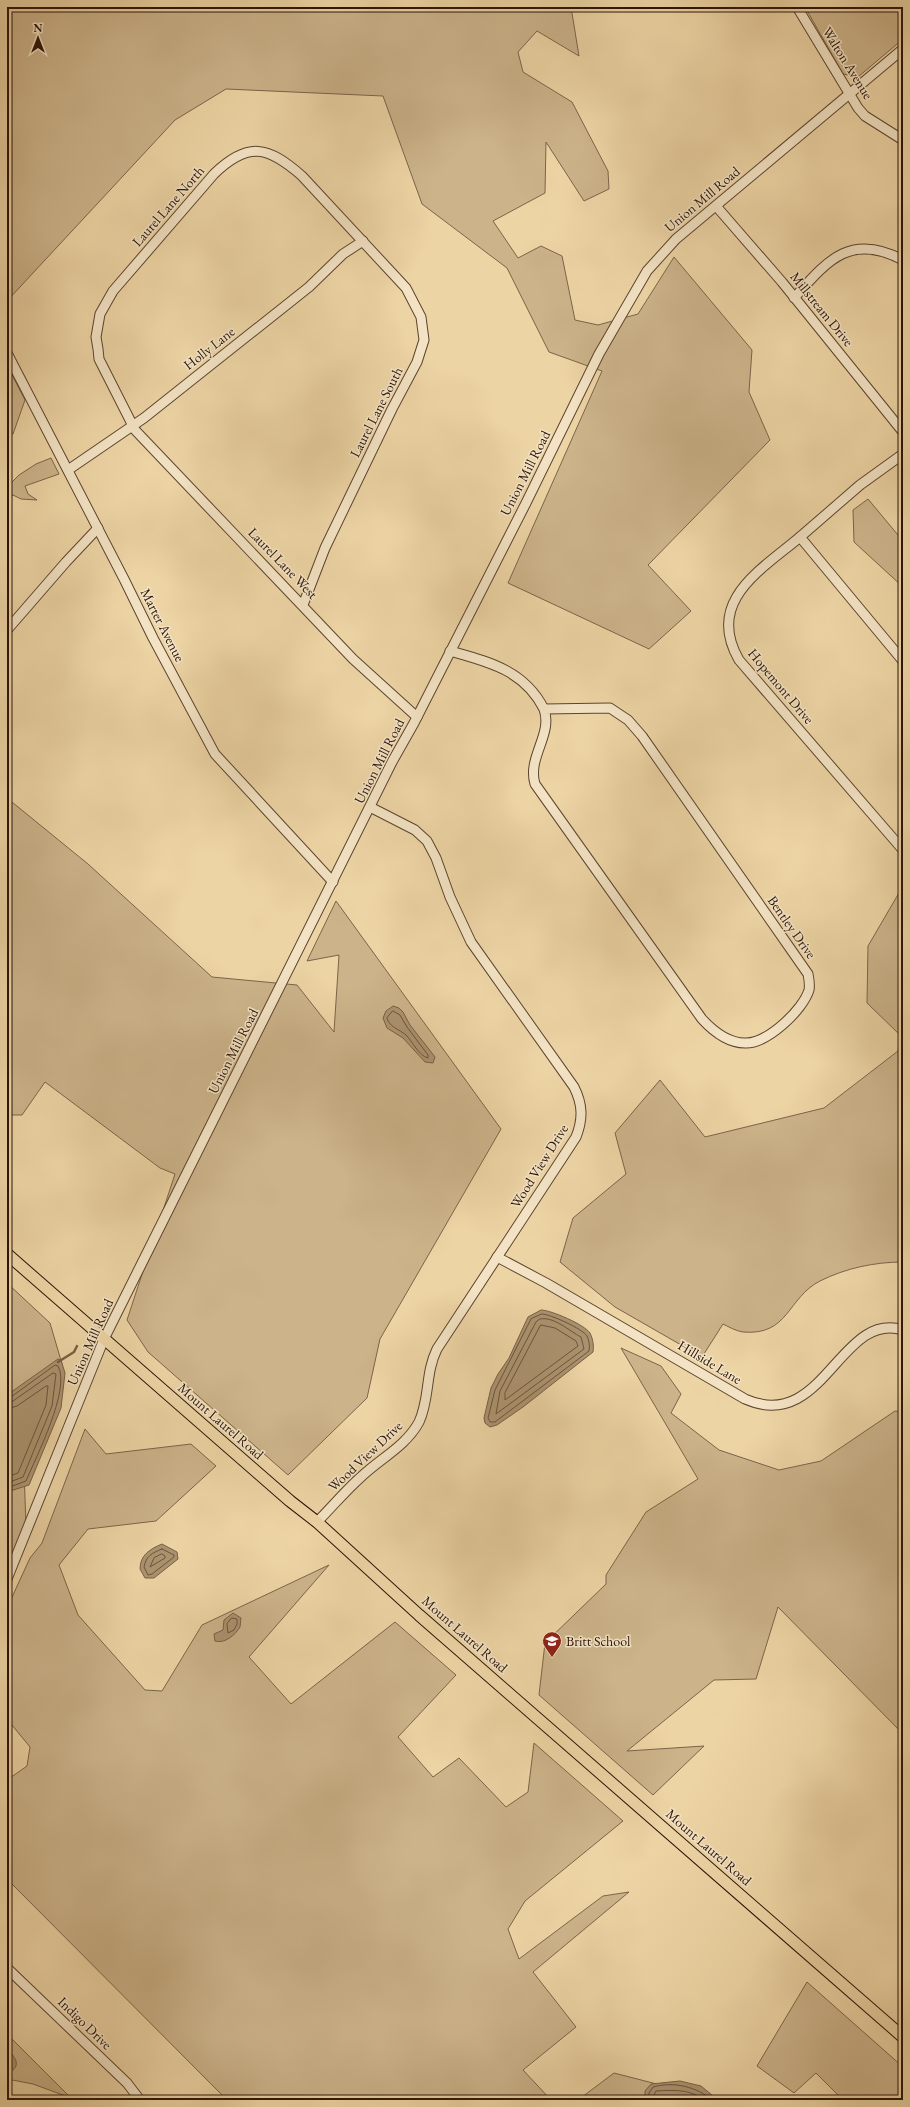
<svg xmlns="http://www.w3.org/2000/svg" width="910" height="2107" font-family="'EB Garamond',serif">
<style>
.green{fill:#ccb38a;stroke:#7b644a}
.water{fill:#ab936f;stroke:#776046}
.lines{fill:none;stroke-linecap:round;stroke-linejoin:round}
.shore{stroke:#6a543c;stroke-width:1}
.stream{stroke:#776046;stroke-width:2.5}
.minor-casing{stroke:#5b4430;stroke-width:11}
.major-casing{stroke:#2a1409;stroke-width:13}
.minor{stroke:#f3e3c4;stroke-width:9}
.major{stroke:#edd4a4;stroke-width:11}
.labels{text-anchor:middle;stroke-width:3;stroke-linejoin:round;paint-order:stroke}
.street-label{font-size:14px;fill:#2a1409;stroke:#f3e3c4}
.poi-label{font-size:14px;fill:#2a1409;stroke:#f3e3c4;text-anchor:start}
</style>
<rect width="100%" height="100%" fill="#edd4a4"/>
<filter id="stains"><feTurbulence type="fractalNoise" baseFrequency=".005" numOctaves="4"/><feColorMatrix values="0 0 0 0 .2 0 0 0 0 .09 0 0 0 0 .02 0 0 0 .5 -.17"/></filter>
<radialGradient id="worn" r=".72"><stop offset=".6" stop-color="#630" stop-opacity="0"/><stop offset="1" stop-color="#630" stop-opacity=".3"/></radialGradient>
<g class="green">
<polygon points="7,7 571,7 579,56 537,31 518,52 523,72 572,102 608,171 609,189 584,201 546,142 545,193 493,221 518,258 541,246 562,256 575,320 598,325 638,314 674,257 752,350 749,392 770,440 648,565 691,611 649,649 508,583 602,371 549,352 507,268 422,204 383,96 226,89 175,120 7,301"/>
<polygon points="805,7 903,7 903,39 858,77 843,74"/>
<polygon points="7,365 25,400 13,434 7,435 9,402"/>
<polygon points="51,458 59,474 25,486 28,494 37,500 21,499 13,495 7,501 7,487 19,475 36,464"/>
<polygon points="868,499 903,541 903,587 854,542 853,510"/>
<polygon points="7,798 88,864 212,977 297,985 334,1032 339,955 307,961 336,901 501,1129 380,1339 367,1398 288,1475 148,1352 127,1320 175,1174 160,1168 45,1082 22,1115 7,1115"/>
<path d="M903,886V1262C875,1262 846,1268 820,1281C787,1298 789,1336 743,1332C736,1331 729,1327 723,1324L702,1357L615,1307L560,1262L573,1218L626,1174L615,1133L660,1080L705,1137L824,1108L898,1051L900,1035L867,1003L868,946Z"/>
<polygon points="7,1283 50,1323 62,1364 24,1470 26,1526 12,1559 7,1559"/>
<polygon points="621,1348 661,1366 681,1394 671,1413 719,1450 779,1470 821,1461 895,1411 903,1412 903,1734 778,1607 756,1679 714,1680 627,1751 704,1746 653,1795 539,1695 545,1643 606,1584 606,1575 646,1512 698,1479"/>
<polygon points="85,1429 106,1454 191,1444 216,1466 156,1521 88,1529 59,1565 78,1615 145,1690 162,1691 202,1625 329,1565 249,1657 291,1704 395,1622 456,1675 398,1737 433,1777 459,1758 506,1807 528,1792 534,1743 623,1821 525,1901 508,1929 519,1959 603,1896 629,1892 533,1972 576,2027 523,2070 551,2100 227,2100 7,1879 7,1780 27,1766 30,1747 7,1719 7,1608 30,1558 42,1543"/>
<polygon points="807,1982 903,2067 903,2100 843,2100 816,2073 794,2093 757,2066"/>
<polygon points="7,2034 71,2098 33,2084 7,2079"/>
<polygon points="614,2073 719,2100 578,2100"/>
</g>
<g class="water">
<polygon points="393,1006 399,1008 403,1012 410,1025 435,1057 433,1063 425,1062 403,1038 387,1028 383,1018 386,1011"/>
<path d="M541,1310C551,1310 585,1325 590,1333C593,1339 594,1346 593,1352L523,1407L497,1425L490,1427L485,1423L484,1418L491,1388L498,1374L509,1358L528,1317Z"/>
<polygon points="58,1359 61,1360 65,1373 61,1408 29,1485 7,1492 7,1395"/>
<path d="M162,1544L177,1552L178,1559L154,1578H145L140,1569C140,1555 150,1549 162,1544Z"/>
<path d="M233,1613L241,1618L240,1627C235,1635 225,1644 215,1641L214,1634L223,1630L224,1620Z"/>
<path d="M7,2049C13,2055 21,2063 13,2070L7,2071Z"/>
<polygon points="680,2081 701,2086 718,2100 645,2100 645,2091 651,2084"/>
</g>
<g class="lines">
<g class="shore">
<path d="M393,1011L400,1015L407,1027L428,1055V1058C419,1056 412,1041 406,1035C399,1029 389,1027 387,1018Z"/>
<path d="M542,1314C550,1314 583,1329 587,1336C589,1340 590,1346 589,1351L495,1422H490L488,1418L495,1390L531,1319Z"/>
<path d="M540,1319C554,1316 569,1331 581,1337L584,1349L496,1414L500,1391L536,1322Z"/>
<polygon points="541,1325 555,1328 576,1341 578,1346 505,1400 505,1393"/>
<path d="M7,1398L11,1397L55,1365L58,1366C71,1389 36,1457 26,1481L7,1488"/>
<polyline points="7,1403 13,1401 53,1373 56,1374 52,1406 23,1477 7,1483"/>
<polyline points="7,1409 17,1406 46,1386 48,1386 46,1405 18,1473 7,1477"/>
<path d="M162,1549L174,1555V1557L152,1574L148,1575L144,1567C146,1556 152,1553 162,1549Z"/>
<polygon points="162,1554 165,1556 165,1558 150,1567 154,1558"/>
<polygon points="232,1618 237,1619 237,1624 234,1630 228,1633 227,1624"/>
<path d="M649,2100V2093L653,2087C674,2081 697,2087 712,2100"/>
<path d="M654,2100V2095L656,2091C673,2090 691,2089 704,2100"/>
</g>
<polyline class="stream" points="58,1362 74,1352 77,1346"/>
<g class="minor-casing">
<g id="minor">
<polyline points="797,7 858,108 865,116 903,140"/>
<polyline points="716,206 782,282 903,432"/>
<path d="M794,298C827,261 850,232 903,260"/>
<polyline points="7,353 124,579 153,638 215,754 333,882"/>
<polyline points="68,470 144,418 309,287 343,254 363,241"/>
<polyline points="800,537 860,485 903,454"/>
<path d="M303,605L325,548L392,409L417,362L424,340L421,317L406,288L302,176C268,146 248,141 214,174L113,291L100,314L96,337L98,349L99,359L135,430L353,659L417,717"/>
<polyline points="7,630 66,562 98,528"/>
<path d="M450,651C489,662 524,670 544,709"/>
<path d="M903,661L800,537C761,570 705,601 739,660L903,850"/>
<path d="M610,708L628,720L642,736L808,974C809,979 810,985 809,990C803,1010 767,1044 745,1043C728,1043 713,1031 702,1019L535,784C527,757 553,735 544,709Z"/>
<path d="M497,1257L546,1283L745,1399C824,1434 840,1310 903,1330"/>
<path d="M317,1522C332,1507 346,1490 362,1476C381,1458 406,1446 419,1422C430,1399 425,1373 437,1349L576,1137C583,1119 583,1105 574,1087L471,942L450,897L436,858L427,841L415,830L370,807"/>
<polyline points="7,1579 104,1339 392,762 414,723 526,503 599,354 647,271 676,239 903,49"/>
<polyline points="7,1968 127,2083 140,2100"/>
</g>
</g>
<g class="major-casing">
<polyline id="major" points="7,1254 290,1501 317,1522 419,1615 903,2037"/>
</g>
<use href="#minor" class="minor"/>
<use href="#major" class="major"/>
</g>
<defs>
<g id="school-pin" transform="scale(1)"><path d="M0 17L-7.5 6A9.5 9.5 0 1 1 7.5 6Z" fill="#8f2418" stroke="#f3e3c4"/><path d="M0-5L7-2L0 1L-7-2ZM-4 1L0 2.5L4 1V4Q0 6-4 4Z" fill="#fff"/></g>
</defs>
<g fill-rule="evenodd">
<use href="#school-pin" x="552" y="1641"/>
</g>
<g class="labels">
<g class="street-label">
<text transform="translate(848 63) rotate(58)" y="5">Walton Avenue</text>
<text transform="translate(702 199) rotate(-40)" y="5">Union Mill Road</text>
<text transform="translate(168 206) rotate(-49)" y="5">Laurel Lane North</text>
<text transform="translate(822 309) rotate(51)" y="5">Millstream Drive</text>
<text transform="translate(209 348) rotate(-38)" y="5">Holly Lane</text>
<text transform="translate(376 412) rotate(-63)" y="5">Laurel Lane South</text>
<text transform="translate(525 473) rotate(-63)" y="5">Union Mill Road</text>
<text transform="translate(283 563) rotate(46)" y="5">Laurel Lane West</text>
<text transform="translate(163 625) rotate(63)" y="5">Marter Avenue</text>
<text transform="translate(781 686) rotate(50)" y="5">Hopemont Drive</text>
<text transform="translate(379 761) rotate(-63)" y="5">Union Mill Road</text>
<text transform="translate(792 927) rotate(55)" y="5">Bentley Drive</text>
<text transform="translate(233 1051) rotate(-63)" y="5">Union Mill Road</text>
<text transform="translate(539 1166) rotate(-58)" y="5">Wood View Drive</text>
<text transform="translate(90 1342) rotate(-66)" y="5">Union Mill Road</text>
<text transform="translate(710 1362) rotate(31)" y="5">Hillside Lane</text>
<text transform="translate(221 1421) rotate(41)" y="5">Mount Laurel Road</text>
<text transform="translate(365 1456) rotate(-43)" y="5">Wood View Drive</text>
<text transform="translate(465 1634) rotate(41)" y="5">Mount Laurel Road</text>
<text transform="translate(709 1847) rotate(41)" y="5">Mount Laurel Road</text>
<text transform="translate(85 2023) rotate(44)" y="5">Indigo Drive</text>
</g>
<g class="poi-label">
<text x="566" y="1646">Britt School</text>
</g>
</g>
<rect width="910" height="2107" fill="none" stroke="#edd4a4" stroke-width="24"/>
<rect x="8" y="8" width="894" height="2091" fill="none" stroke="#2a1409" stroke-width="2"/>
<rect x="12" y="12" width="886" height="2083" fill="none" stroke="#2a1409"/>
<g transform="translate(38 38)" stroke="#f3e3c4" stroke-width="3" paint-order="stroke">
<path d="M0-3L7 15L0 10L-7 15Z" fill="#2a1409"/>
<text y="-6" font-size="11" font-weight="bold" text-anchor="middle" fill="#2a1409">N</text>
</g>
<rect width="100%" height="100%" filter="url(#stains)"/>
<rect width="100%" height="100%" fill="url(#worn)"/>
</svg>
